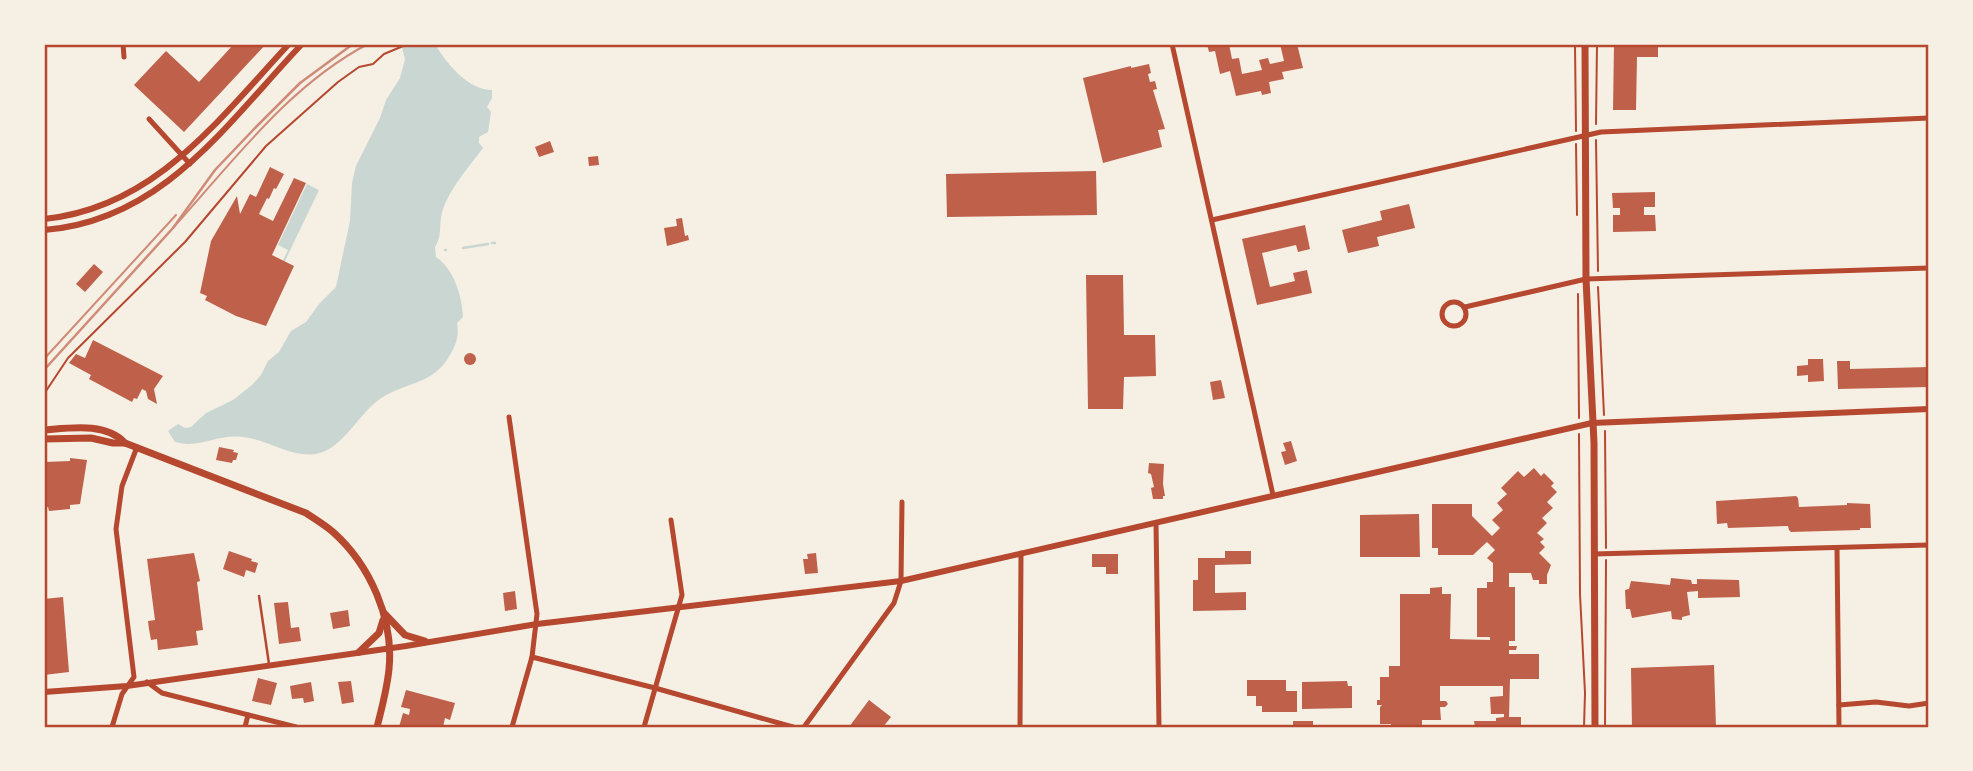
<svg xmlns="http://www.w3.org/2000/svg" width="1973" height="771" font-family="'IBM Plex Serif',serif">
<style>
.water{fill:#c9d6d2}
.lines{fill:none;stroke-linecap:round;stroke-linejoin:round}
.stream{stroke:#c9d6d2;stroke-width:2.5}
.building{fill:#bf614a}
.path{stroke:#b5482f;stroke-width:2}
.service{stroke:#b5482f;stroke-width:2.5}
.minor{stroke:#b5482f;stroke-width:5}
.tertiary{stroke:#b5482f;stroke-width:6}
.secondary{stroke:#b5482f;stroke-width:7}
.tram{stroke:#cf8b77;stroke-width:2}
.rail{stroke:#cf8b77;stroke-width:2.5}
.neatline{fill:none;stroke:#b5482f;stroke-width:2.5}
</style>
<rect width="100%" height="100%" fill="#f6efe4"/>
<g class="water">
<path d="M401,44H435C446,63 468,90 492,90V98L487,107L491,112L488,132L479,137V143L483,148C469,167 450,188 443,209C438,223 443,235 435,247L436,257C454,269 462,296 463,317L457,323C459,335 457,342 451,353C434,387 402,381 376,402C357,417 342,449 316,454C291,458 267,439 243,437C215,434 201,449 175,442L168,431L178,424L185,428L191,427L206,413L233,400L252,385L261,375L268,361L279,352L291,331L306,322L319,304L336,287L350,221L352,183L356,166L380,118L386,100L400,78L405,59Z"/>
<polygon points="307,184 319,190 259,315 257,314 288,250 278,245"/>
</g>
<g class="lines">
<g class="stream">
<polyline points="492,243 495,243"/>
<polyline points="463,248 488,244"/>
<polyline points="445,250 446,250"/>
</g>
</g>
<g class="building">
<polygon points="232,44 266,44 184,132 134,85 166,51 199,82 233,45"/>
<polygon points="1207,44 1229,44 1232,59 1239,58 1242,74 1262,70 1259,60 1268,58 1270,64 1284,61 1280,44 1297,44 1303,68 1282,72 1284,79 1269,82 1271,93 1262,95 1261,91 1236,96 1230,71 1220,74 1215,51 1209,52"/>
<polygon points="1614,44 1692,44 1692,47 1658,47 1658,57 1637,57 1636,110 1613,110"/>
<polygon points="1149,64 1151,73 1148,74 1150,82 1155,81 1157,89 1153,90 1165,129 1158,130 1162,147 1103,163 1083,78 1131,66 1131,68"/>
<polygon points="550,141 554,152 539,157 535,147"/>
<polygon points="598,156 599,165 589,166 588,157"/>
<polygon points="270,167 284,174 276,189 274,188 269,199 267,198 259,214 273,221 294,178 306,183 272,255 294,266 266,326 236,316 205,300 207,296 200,293 211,241 237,196 240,214 250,194 256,197"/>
<polygon points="1096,171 1097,215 947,217 946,174"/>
<polygon points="1655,192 1655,207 1644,207 1644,215 1655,215 1656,231 1613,232 1613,215 1620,215 1620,208 1613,208 1612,193"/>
<polygon points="1409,204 1415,228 1377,237 1379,246 1348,253 1342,230 1382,220 1380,211"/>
<polygon points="682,218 685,236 688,235 689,240 667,246 664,228 677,226 676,219"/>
<polygon points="1305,225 1310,249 1298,252 1296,245 1262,253 1270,287 1295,281 1293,273 1307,270 1312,293 1257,305 1242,239"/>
<polygon points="94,264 103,272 85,292 76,284"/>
<polygon points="1086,275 1123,275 1124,335 1155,335 1156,376 1124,377 1123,409 1088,409"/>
<polygon points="93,340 163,376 154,389 157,404 148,399 146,391 142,389 137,399 134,398 132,402 89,379 91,375 69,363 76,354 85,358"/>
<circle cx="470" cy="359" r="6"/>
<polygon points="1808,359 1823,359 1824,381 1808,382 1808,375 1797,376 1797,366 1808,365"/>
<polygon points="1837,361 1850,361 1850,369 1929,367 1929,387 1838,389"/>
<polygon points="1221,380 1225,398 1213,400 1210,382"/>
<polygon points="1291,441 1297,461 1285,465 1281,452 1286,451 1283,443"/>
<polygon points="219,447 234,450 233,452 238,453 236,460 233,460 232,463 216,460"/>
<polygon points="70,458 87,460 80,504 70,505 70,509 49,511 48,507 44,507 44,462 70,461"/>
<polygon points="1149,463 1164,464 1163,484 1165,496 1163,496 1163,499 1153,499 1151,488 1154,487 1151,474 1148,473"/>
<polygon points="1534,468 1541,476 1544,473 1554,483 1551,486 1557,492 1547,502 1553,508 1542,518 1547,523 1537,533 1544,539 1540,542 1545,547 1539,553 1551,565 1547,575 1547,584 1539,584 1539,580 1533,580 1531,573 1509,573 1509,587 1515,587 1515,641 1509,641 1509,646 1517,646 1516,650 1509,650 1509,654 1539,654 1539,679 1510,679 1509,717 1521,717 1521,727 1475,727 1474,721 1496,721 1496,718 1504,717 1504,714 1491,714 1490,697 1503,696 1503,686 1440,686 1440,701 1446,701 1448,704 1445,707 1440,707 1441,720 1422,720 1422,727 1391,727 1391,724 1380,724 1380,707 1382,705 1377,705 1377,700 1380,700 1380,677 1389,677 1389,666 1400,666 1400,594 1430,594 1430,588 1442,587 1442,594 1451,594 1450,639 1490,640 1490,637 1477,637 1477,588 1487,588 1487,582 1493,582 1493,563 1487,558 1495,550 1487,542 1473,555 1438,555 1438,548 1432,548 1432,504 1472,504 1472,516 1492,536 1500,528 1492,520 1503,510 1497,503 1507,494 1501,488 1518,471 1524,477"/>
<polygon points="1796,496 1798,498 1799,507 1847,505 1847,503 1870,504 1871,528 1860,528 1860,530 1791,532 1789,530 1788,526 1728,528 1727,523 1717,524 1716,501"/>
<polygon points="1419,514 1420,557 1360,557 1360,515"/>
<polygon points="229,551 252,559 251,561 258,563 255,573 246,570 244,577 223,569"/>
<polygon points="1225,551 1251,551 1251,564 1215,565 1215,593 1246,592 1246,610 1193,611 1193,580 1198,580 1198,558 1225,558"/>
<polygon points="194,553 200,581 197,582 203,630 196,631 198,645 158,650 157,639 151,640 149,629 148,621 155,620 147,559"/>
<polygon points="816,553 818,573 805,574 803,559 808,559 807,554"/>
<polygon points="1092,554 1118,554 1118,574 1106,574 1106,567 1092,567"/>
<polygon points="1671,578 1691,580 1692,584 1697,584 1697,579 1739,580 1740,597 1698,598 1698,591 1687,592 1690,615 1682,617 1682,620 1672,619 1671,611 1632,618 1630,609 1626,609 1625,590 1629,589 1631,581 1670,585"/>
<polygon points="515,591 517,609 505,611 503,593"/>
<polygon points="63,597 69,672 44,675 44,599"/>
<polygon points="288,602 291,628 299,627 301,641 279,644 274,603"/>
<polygon points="348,610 350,626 333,629 330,613"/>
<polygon points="1714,665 1716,727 1632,727 1631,668"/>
<polygon points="258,678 277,683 271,705 252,701"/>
<polygon points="1247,680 1286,680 1286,691 1297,691 1297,712 1262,712 1262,706 1256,706 1256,696 1247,696"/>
<polygon points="351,681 354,702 342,704 338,682"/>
<polygon points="1347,681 1348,686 1352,686 1352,708 1302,709 1302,682"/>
<polygon points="311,682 314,701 304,703 303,698 292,699 290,686"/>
<polygon points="406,690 455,703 450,720 445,718 443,727 399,727 403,713 409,715 410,709 401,707"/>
<polygon points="869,700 891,717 883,727 849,727"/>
<rect x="1293" y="721" width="20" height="6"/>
</g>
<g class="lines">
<g class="path">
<polyline points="1575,44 1576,131"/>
<polyline points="1596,124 1597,44"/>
<polyline points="1596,140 1598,271"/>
<polyline points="1576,144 1577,215"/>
<polyline points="1598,287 1604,415"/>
<polyline points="1578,294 1579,418"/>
<polyline points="44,394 68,358 185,242 266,146 338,82 359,67 373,64 384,54 408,44"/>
<polyline points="1605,431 1606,548"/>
<polyline points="1579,434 1580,594 1585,693 1584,727"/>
<polyline points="1605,727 1606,560"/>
</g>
<polyline class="service" points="259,596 269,664"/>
<g class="minor">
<polyline points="123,44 124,57"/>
<polyline points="1172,44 1273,495"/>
<polyline points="149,119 190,164"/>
<polyline points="1212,220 1601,132 1929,118"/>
<circle cx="1454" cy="314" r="12"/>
<polyline points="1465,307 1586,279 1929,268"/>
<polyline points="509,417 537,614 532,657 512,727"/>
<polyline points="1156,523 1159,727"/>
<polyline points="1837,549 1839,727"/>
<polyline points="1594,554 1929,545"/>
<polyline points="532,657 655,688 793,727"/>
<polyline points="147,682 162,693 296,727"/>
<polyline points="1839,705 1876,702 1909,706 1929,703"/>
<polyline points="112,727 122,694 134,677 116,529 122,486 137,447"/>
<polyline points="245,727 248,715"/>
<polyline points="644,727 682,595 671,520"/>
<polyline points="804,727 894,603 901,581 902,502"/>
<polyline points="1020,727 1021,553"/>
</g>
<g class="tertiary">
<path d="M44,219C155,208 218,120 289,44"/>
<path d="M44,230C163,221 227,123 302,44"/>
<polyline points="44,692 127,686 406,646 537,624 901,581 1592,423 1929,409"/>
</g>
<g class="secondary">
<polyline points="1585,44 1586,279 1594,443 1595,727"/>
<path d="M44,430C70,428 106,422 125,443"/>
<path d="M44,439L91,438L113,443H125L306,513C315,519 325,525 333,532C370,565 394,619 389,669C387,689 382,708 377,727"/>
<polyline points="384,613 405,635 425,641"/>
<polyline points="359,652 379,633 383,620"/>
</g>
<g class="tram">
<path d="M173,228C232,163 289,85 368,44"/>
<polyline points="44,359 176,215"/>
</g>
<polyline class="rail" points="44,370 173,228 215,170 255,128 300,83 353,44"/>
</g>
<rect width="1973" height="771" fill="none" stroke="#f6efe4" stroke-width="91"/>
<rect x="46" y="46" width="1881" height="680" class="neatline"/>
</svg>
